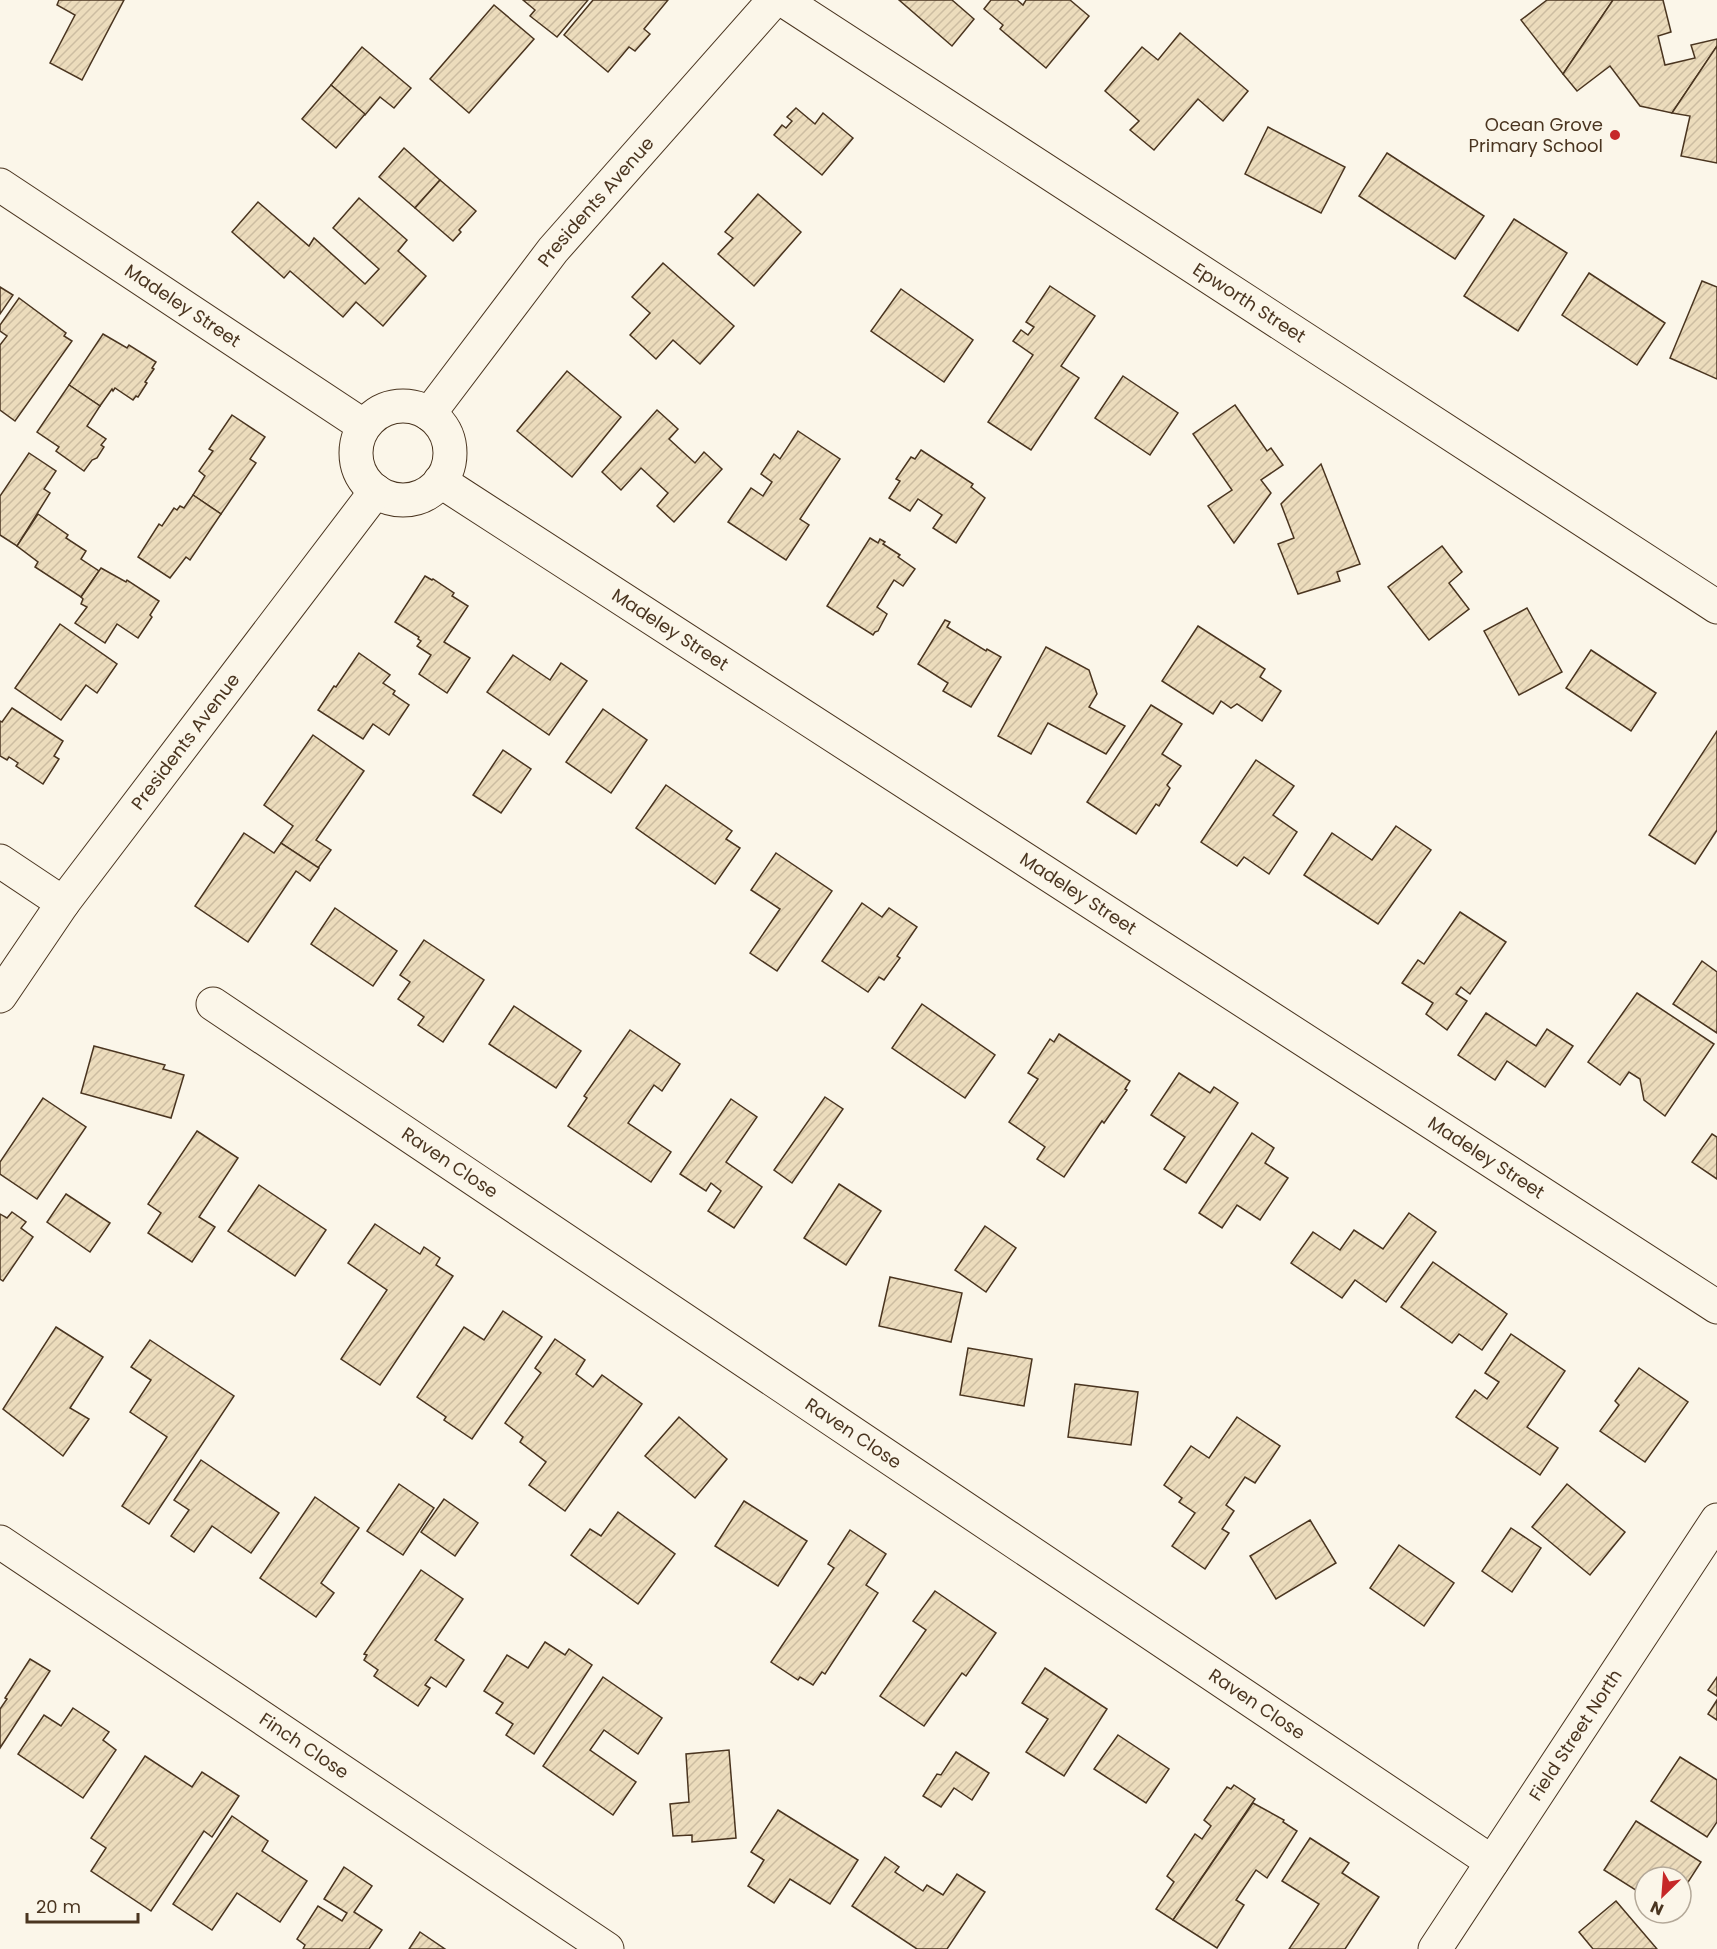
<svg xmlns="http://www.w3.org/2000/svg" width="1717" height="1949" font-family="Poppins,sans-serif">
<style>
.building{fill:url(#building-hatch);stroke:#4a3520;stroke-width:1.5}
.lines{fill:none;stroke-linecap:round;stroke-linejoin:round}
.minor-casing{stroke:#4a3520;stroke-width:35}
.minor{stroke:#fbf6e9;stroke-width:33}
.poi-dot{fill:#c62828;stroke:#fbf6e9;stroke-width:2}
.labels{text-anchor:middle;stroke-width:4.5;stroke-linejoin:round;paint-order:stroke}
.poi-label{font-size:18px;fill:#4a3520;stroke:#fbf6e9;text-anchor:end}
.street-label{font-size:18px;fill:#4a3520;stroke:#fbf6e9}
</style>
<defs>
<pattern id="building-hatch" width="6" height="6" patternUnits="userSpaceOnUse" patternTransform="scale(1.5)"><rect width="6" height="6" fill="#ecdcbc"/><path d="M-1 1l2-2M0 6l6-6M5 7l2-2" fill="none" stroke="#ccbda1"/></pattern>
</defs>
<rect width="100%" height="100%" fill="#fbf6e9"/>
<g class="building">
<polygon points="59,0 124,0 82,80 50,63 75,15 57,5"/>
<polygon points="523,0 588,0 557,37 530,16 535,10"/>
<polygon points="593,0 668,0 644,29 650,34 635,51 629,47 608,72 564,35"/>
<polygon points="899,0 952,0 974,19 952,46"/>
<polygon points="991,0 1017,0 1023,5 1026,0 1070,0 1089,16 1046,68 1000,29 1003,25 984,9"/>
<polygon points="1547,0 1613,0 1563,74 1521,20"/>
<polygon points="1613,0 1663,0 1671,32 1658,36 1665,65 1695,58 1691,45 1717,39 1717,46 1672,113 1640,106 1610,66 1577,91 1563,74"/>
<polygon points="494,5 534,39 469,113 430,79"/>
<polygon points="1180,33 1248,91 1223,121 1198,99 1154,150 1130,130 1139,121 1105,91 1142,47 1158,60"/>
<polygon points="1717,46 1717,163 1681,156 1690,116 1672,113"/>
<polygon points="362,47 411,88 394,108 380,97 365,115 331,85"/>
<polygon points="331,85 365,114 336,148 302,119"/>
<polygon points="796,108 815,124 823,113 853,138 822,175 774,135 782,125 786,128 792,121 787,117"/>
<polygon points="1268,127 1345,167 1321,213 1245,174"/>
<polygon points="404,148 440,180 415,208 379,177"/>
<polygon points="1387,153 1484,216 1455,259 1359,196"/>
<polygon points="440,180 476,211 459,230 461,232 453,241 415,208"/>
<polygon points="758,194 801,232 754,286 718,254 733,238 725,232"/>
<polygon points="359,198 407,240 398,251 426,276 383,326 356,302 343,317 290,271 284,278 232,232 258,202 309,246 314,238 365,284 379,269 333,228"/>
<polygon points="1514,219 1567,253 1518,331 1464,296"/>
<polygon points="663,263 734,326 700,364 673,340 656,359 630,335 650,313 632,297"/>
<polygon points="1589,273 1665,323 1637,365 1562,315"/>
<polygon points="1702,281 1717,287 1717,379 1670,358"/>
<polygon points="1050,286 1095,316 1061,366 1079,378 1031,450 988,422 1033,355 1013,341 1021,330 1028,335 1034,327 1026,322"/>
<polygon points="0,287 13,295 0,314"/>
<polygon points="901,289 973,340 944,382 871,331"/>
<polygon points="19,298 66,333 64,336 72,341 15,421 0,410 0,345 7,336 0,331 0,325"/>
<polygon points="103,334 127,348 129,345 156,362 152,368 154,369 145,382 147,383 138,397 136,396 133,400 115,388 113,391 112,389 100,406 69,385"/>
<polygon points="567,371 621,417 572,477 517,431"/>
<polygon points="1123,376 1178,413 1150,455 1095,418"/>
<polygon points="69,385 100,406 87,426 106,439 101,445 104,447 97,458 92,460 84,471 56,451 59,447 37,432"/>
<polygon points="1235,405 1267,451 1271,448 1283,465 1261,480 1271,493 1234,543 1208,506 1232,490 1193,434"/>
<polygon points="657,410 678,429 669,439 695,463 704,452 722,469 674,522 657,506 668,493 641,468 621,490 602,472"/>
<polygon points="232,415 265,437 250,459 256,463 221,514 193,495 205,476 199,471 213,451 209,449"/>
<polygon points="798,431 840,459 800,519 809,525 786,560 728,522 751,488 763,496 772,482 761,474 774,454 780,459"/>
<polygon points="921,450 973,484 971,487 985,498 956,543 933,528 942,515 918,499 910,511 889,498 900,481 896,479 911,457 915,459"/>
<polygon points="29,453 56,471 44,489 50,493 17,546 0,535 0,496"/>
<polygon points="1321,464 1360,564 1337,572 1340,581 1298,594 1278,544 1294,538 1281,504"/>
<polygon points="193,495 221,514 190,560 186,557 170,578 138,557 159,524 162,526 174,508 177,510 180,506 184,508"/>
<polygon points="38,514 68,535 66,538 86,551 81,559 99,571 81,597 35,567 38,562 17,546"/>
<polygon points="870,538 878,543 880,539 885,542 883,544 900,555 898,557 915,569 903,586 894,580 877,607 887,614 878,631 875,632 873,635 827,606"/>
<polygon points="1442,546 1462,572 1449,583 1469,609 1429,640 1388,587"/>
<polygon points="101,568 126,582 127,580 159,601 150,615 152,617 138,638 117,624 105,643 75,623 87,607 81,604 83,599 81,597"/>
<polygon points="425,576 432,580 433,579 454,593 452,596 468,606 444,642 470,658 447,693 419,674 431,655 417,646 421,641 418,639 419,637 395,622"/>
<polygon points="1527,608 1562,672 1519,695 1484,631"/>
<polygon points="945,620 950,622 947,627 986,651 987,649 1001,657 971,707 943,691 948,683 918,664"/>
<polygon points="60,624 117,664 97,693 86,685 61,720 15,688"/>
<polygon points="1198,626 1265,669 1260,677 1281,691 1262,721 1237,704 1231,708 1221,701 1213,714 1162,681"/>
<polygon points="1046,647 1089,670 1097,694 1089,707 1125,726 1106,754 1048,723 1031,754 998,736"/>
<polygon points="1591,650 1656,693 1631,731 1566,688"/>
<polygon points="359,653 390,675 383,683 395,691 393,694 409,705 389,735 373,724 363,739 318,710 334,686 336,687"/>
<polygon points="513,655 550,680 561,663 587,681 549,735 487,692"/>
<polygon points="1151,705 1182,724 1162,754 1181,766 1167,785 1170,788 1159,806 1156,804 1136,834 1087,802"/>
<polygon points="12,708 63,741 54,756 59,759 43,784 16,766 18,763 9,757 7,760 0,756 0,721 2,722"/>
<polygon points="603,709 647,740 611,793 566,762"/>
<polygon points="1717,731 1717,830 1695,864 1649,835"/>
<polygon points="313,735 364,771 316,840 331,850 318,868 281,843 293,826 264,805"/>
<polygon points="503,750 531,769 501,813 473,795"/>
<polygon points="1256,760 1294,786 1273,815 1297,832 1269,874 1244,857 1237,866 1201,842"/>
<polygon points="666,785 732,831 726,839 740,848 715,884 636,828"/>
<polygon points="1396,826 1431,850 1378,924 1304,875 1332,833 1372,860"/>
<polygon points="244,833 274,853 281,843 319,868 310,881 296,871 248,942 195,906"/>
<polygon points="776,853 832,891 777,971 750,953 780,909 751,890"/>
<polygon points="862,903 882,917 889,908 917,927 897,956 900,958 884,980 879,977 868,992 822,961"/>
<polygon points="335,908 397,951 373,986 311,944"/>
<polygon points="1460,912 1506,942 1470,994 1461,987 1456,994 1467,1001 1447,1030 1426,1014 1433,1003 1402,983 1418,960 1424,964"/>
<polygon points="424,940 484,980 443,1042 418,1025 424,1017 398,999 410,982 400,975"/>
<polygon points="1702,961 1717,972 1717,1033 1673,1004"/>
<polygon points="1637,993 1714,1044 1665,1116 1644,1100 1640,1079 1629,1072 1620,1085 1588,1062"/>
<polygon points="922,1004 995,1055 965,1098 892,1048"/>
<polygon points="514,1006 581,1051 556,1088 489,1044"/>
<polygon points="1486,1013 1536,1046 1547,1029 1573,1046 1545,1087 1507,1061 1495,1080 1458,1055"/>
<polygon points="630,1030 680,1064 662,1091 654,1085 628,1123 671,1152 651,1182 568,1126 587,1098 584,1096"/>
<polygon points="1059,1034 1130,1081 1125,1089 1127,1090 1104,1123 1102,1121 1064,1177 1037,1159 1045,1147 1009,1122 1038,1079 1028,1073 1050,1039 1054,1042"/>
<polygon points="94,1046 165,1065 163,1069 184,1075 171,1118 81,1093"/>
<polygon points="1179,1073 1210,1093 1214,1087 1238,1103 1186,1183 1164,1169 1185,1137 1151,1115"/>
<polygon points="825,1097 843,1109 792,1183 774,1170"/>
<polygon points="43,1098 86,1127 37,1199 0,1174 0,1162"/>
<polygon points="731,1099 757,1117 726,1162 762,1187 734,1228 708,1211 721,1191 711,1183 706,1191 680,1174"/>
<polygon points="197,1131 238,1158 199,1217 215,1227 192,1262 148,1233 161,1213 148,1204"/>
<polygon points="1252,1133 1274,1148 1265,1163 1288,1178 1260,1220 1237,1205 1222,1228 1199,1213"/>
<polygon points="1712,1134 1717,1137 1717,1179 1692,1162"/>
<polygon points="839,1184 881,1211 846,1265 804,1238"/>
<polygon points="259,1185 326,1230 295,1276 228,1231"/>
<polygon points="66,1194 110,1223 90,1252 47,1222"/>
<polygon points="12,1212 26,1222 21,1228 33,1237 3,1281 0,1279 0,1214 7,1218"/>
<polygon points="1409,1213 1436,1232 1386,1302 1355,1280 1342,1298 1291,1263 1313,1232 1340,1250 1354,1230 1383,1249"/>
<polygon points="375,1224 420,1254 424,1247 440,1258 436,1265 453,1276 380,1385 341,1359 387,1290 348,1263"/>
<polygon points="985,1226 1016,1248 986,1292 955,1270"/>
<polygon points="1433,1262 1507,1314 1482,1350 1459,1334 1452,1343 1401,1307"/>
<polygon points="890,1277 962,1293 951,1342 879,1326"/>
<polygon points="503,1311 542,1337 472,1439 444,1420 446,1417 417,1397 464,1327 484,1340"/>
<polygon points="56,1327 103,1357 70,1408 89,1419 63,1456 3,1409"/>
<polygon points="1511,1334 1565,1371 1527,1427 1558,1448 1540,1475 1456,1417 1475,1390 1487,1399 1499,1382 1485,1373"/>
<polygon points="555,1339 585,1360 576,1374 593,1387 602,1375 642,1404 565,1511 529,1485 546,1462 520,1442 523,1437 505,1423 541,1373 535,1368"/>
<polygon points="150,1340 234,1396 149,1524 122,1506 167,1437 130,1412 151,1380 131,1367"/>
<polygon points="968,1348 1032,1359 1024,1406 960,1395"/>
<polygon points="1639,1368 1688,1402 1645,1462 1600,1431 1619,1405 1615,1401"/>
<polygon points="1075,1384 1138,1392 1131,1445 1068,1437"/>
<polygon points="679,1417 727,1459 695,1498 645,1456"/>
<polygon points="1237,1417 1280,1446 1255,1483 1245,1477 1226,1505 1234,1511 1222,1529 1229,1533 1205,1569 1172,1546 1195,1513 1179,1502 1182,1498 1164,1485 1191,1446 1209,1458"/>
<polygon points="201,1460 279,1513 251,1553 212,1526 194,1552 171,1536 189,1510 174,1500"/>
<polygon points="399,1484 434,1508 403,1555 367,1531"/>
<polygon points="1567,1484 1625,1532 1590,1575 1532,1527"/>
<polygon points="315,1497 359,1528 321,1583 334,1593 316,1617 260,1578"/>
<polygon points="444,1499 478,1523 455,1556 421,1532"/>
<polygon points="744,1501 807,1541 778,1586 715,1546"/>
<polygon points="618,1512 675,1554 638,1604 571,1555 590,1529 601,1536"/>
<polygon points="1310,1520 1336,1563 1276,1599 1250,1556"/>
<polygon points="1511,1528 1541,1548 1512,1592 1482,1571"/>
<polygon points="850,1530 886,1554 866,1585 878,1593 825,1674 822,1672 813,1685 800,1677 798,1680 771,1662 834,1568 828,1564"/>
<polygon points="1399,1545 1454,1583 1424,1626 1370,1588"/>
<polygon points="421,1570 463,1599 435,1640 464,1660 446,1687 431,1677 425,1685 430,1688 418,1706 374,1676 378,1670 364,1660 367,1655 364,1654"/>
<polygon points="935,1591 996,1633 966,1676 962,1673 924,1726 880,1696 926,1630 913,1621"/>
<polygon points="545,1642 565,1655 569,1649 592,1665 534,1754 506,1735 513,1724 496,1713 503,1703 484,1691 507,1655 528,1668"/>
<polygon points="30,1659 50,1671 0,1748 0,1709 7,1699 5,1698"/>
<polygon points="1045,1668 1107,1709 1064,1776 1026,1752 1048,1719 1022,1703"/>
<polygon points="603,1677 662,1718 638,1754 604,1730 590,1750 636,1782 613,1815 543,1766"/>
<polygon points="1717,1677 1717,1696 1708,1690"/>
<polygon points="1717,1700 1717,1720 1708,1714"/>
<polygon points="73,1708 109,1732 103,1740 116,1750 83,1798 18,1754 44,1715 61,1726"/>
<polygon points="1118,1735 1169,1769 1146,1803 1094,1769"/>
<polygon points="729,1750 736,1838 692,1842 692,1835 673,1836 670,1804 689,1802 686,1754"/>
<polygon points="956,1752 989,1773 972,1800 954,1788 941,1807 923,1796 937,1774 941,1775"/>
<polygon points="145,1756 192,1787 202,1772 239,1796 212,1837 204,1831 151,1911 91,1871 106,1848 91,1838"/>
<polygon points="1680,1757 1717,1780 1717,1822 1707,1837 1651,1801"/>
<polygon points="1234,1785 1255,1799 1173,1920 1156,1909 1174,1882 1167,1876 1195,1834 1202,1839 1211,1826 1204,1820 1227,1787 1231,1789"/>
<polygon points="1253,1803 1284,1820 1283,1822 1297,1831 1267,1878 1256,1870 1236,1900 1244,1905 1217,1948 1173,1920"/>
<polygon points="778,1810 858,1860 830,1904 790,1879 774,1903 748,1886 764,1860 751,1852"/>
<polygon points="232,1816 268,1841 262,1851 307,1881 280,1922 237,1893 212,1930 173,1904"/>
<polygon points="1636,1821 1701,1862 1681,1893 1681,1877 1645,1877 1645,1896 1604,1870"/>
<polygon points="1310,1838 1349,1863 1342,1873 1379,1897 1345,1949 1289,1949 1319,1904 1282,1881"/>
<polygon points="885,1857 899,1867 895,1872 923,1891 927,1885 943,1895 957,1874 985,1892 947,1949 917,1949 852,1906"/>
<polygon points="344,1867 372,1886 354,1912 382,1930 369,1949 303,1949 305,1945 297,1939 318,1906 342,1921 347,1913 324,1899"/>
<polygon points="1616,1901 1657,1949 1593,1949 1579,1932"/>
<polygon points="420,1932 445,1949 409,1949"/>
</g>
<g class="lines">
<g class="minor-casing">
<g id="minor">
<path id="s1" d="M783,0L1717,607"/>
<path id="s2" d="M0,185L364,426"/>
<circle cx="403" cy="453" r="47"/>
<path id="s3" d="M429,414L553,250L774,0"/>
<path id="s4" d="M440,481L1717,1307"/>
<polyline points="0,861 63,903"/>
<path id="s5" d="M0,996L63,903L376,491"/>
<path id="s6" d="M213,1004L1492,1862"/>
<path id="s7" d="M0,1542L607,1949"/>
<path id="s8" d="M1435,1949L1717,1520"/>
</g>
</g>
<use href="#minor" class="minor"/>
</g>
<circle class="poi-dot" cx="1615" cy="135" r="6"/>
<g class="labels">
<g class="poi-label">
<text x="1603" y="131">Ocean Grove<tspan x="1603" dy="21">Primary School</tspan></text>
</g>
<g class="street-label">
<text dy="6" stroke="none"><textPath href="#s3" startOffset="270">Presidents Avenue</textPath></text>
<text dy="6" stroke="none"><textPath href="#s1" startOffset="556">Epworth Street</textPath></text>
<text dy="6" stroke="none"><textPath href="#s2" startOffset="219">Madeley Street</textPath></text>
<text dy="6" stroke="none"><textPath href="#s4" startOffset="274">Madeley Street</textPath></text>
<text dy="6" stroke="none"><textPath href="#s5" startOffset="315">Presidents Avenue</textPath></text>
<text dy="6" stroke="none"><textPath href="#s4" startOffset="760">Madeley Street</textPath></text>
<text dy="6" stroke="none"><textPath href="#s4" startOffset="1246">Madeley Street</textPath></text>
<text dy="6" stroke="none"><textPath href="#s6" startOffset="285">Raven Close</textPath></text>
<text dy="6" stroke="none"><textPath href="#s6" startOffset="771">Raven Close</textPath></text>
<text dy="6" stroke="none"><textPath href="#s6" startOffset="1257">Raven Close</textPath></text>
<text dy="6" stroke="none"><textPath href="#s8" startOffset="256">Field Street North</textPath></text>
<text dy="6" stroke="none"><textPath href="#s7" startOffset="366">Finch Close</textPath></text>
</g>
</g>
<g transform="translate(1663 1895) rotate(205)"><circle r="28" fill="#fbf6e9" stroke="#b4a999" stroke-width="1.5"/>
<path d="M0-4.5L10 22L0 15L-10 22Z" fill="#c62828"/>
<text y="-9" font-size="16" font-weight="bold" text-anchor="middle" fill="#4a3520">N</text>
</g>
<path d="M27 1913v9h111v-9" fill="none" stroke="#4a3520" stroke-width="3"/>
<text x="36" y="1913" font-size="18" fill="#4a3520" stroke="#fbf6e9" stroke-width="4.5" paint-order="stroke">20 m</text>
</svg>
